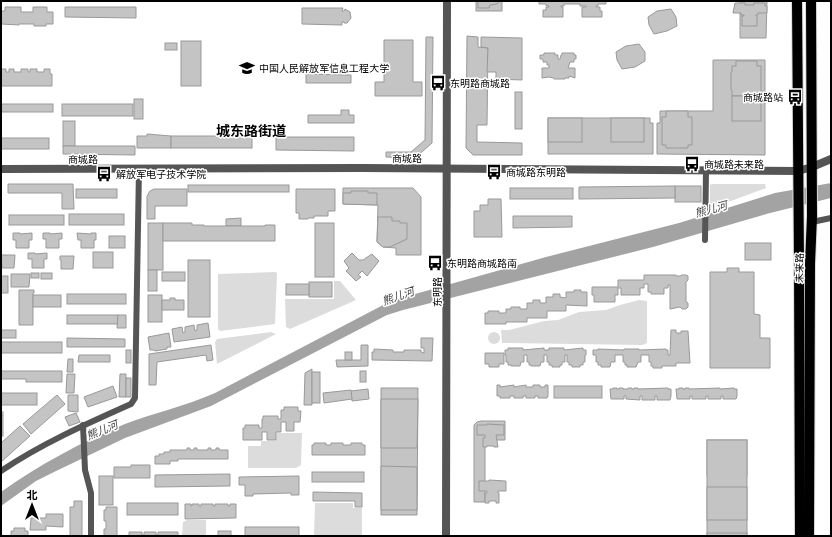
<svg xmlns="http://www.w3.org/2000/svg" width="832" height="537" font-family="Commissioner,'Noto Sans SC',sans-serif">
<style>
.green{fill:#dcdcdc}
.water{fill:#a3a3a3}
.building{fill:#c4c4c4;stroke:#999}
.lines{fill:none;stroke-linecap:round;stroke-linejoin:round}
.primary-casing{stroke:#dbdbdb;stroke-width:12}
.minor{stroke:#555;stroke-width:6}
.tertiary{stroke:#555;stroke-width:8}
.primary{stroke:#000;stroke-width:10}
.labels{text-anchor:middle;stroke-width:3;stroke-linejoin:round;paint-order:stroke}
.poi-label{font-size:10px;fill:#000;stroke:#fff;text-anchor:start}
.street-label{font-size:10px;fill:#000;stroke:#fff}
.water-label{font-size:11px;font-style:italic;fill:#444;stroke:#fff}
.district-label{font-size:14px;font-weight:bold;fill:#000;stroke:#fff}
</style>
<rect width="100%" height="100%" fill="#fff"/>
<g class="green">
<polygon points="712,184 765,184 766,188 712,208 710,206 710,185"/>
<polygon points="275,272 277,273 275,324 220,331 218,329 218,274"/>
<polygon points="334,281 340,281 356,300 290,329 286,327 285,299 334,299"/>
<polygon points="639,300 647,301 647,343 642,345 502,343 501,330 509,330 544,321 558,320 579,312 606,310 620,305"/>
<circle cx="494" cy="338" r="6"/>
<polygon points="271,332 276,334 217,364 215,342 217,339"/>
<polygon points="277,433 302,433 301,465 296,468 248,468 248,446 261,446 261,441 276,441"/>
<polygon points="315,503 353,503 353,508 362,508 362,536 314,536"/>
<polygon points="187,520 206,520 206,536 182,536 183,522"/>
</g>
<path class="water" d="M831,183V198L770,213L653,247L403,310L387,315L211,406L125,438L54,472L36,481L1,506V492C39,465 81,442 125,424C154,413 186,406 215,393L387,303L408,296L546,257L679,223L775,193Z"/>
<g class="building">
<rect x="476" y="1" width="26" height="10"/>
<polygon points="478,1 500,1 497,4 490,5 489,8 478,8"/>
<polygon points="539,1 606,1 606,4 598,4 598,6 596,6 596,7 600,7 600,11 602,11 602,17 582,17 582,7 586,7 586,6 580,6 580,4 564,4 564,6 561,6 561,7 563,7 563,17 543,17 543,10 546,10 546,7 549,7 549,6 546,6 546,4 539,4"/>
<polygon points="740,1 767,1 766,38 740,38"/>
<polygon points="735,3 745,3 745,5 754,5 754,3 765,3 765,6 767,6 767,13 758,13 758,15 756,15 756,16 757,16 757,26 742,26 742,16 744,16 744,15 741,15 741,13 733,13"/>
<polygon points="5,7 21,7 21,12 33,12 33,7 47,7 47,12 53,12 53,24 46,24 46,26 34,26 34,24 19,24 19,25 1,24 1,11 5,11"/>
<polygon points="65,7 136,7 136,18 65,17"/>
<polygon points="302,8 343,8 342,11 344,11 345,9 350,12 351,18 347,23 344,23 344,22 342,22 342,25 302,24"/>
<polygon points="671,9 676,17 677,26 667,31 654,34 649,25 648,17 657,11"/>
<polygon points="467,36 478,37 478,47 488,48 487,125 477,125 477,142 522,143 522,155 473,155 466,148"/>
<polygon points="426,37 433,37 432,143 415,158 386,157 386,152 411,152 425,140"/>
<polygon points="481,37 522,38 522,80 496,79 496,72 487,72 488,48 481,47"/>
<polygon points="384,40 413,40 413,82 422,82 422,96 375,96 375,82 384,82"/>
<rect x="181" y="41" width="20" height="45"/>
<rect x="165" y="43" width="12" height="7"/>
<polygon points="639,44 645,52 645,61 635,67 622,69 617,60 616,52 626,46"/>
<polygon points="544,53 555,53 555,55 558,55 558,59 560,59 561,55 562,55 562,53 574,53 574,55 576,55 576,59 574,59 574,62 570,62 568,68 575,68 575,78 569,76 569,78 565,78 565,79 554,79 554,78 549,77 542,78 542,68 549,68 549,65 547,65 547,62 543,62 543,59 540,59 540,55 544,55"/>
<polygon points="713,60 765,60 765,155 657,154 657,123 660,123 660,111 713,111"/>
<polygon points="736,61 757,61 757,66 761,66 761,96 732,96 732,90 731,90 731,72 732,72 732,66 736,66"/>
<polygon points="1,69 6,69 6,72 9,72 9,69 14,69 14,72 21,72 21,69 28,69 28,72 30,72 30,69 37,69 37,72 44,72 44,69 50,69 50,74 52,74 52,86 1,86"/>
<polygon points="306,74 351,75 351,83 306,83"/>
<rect x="515" y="92" width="7" height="37"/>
<rect x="732" y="96" width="29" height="25"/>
<rect x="134" y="99" width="9" height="20"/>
<rect x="1" y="104" width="52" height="8"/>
<rect x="62" y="104" width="71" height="12"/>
<polygon points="341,110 349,110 349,115 354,115 354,123 308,123 308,115 341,115"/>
<polygon points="666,111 688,111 688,117 692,117 692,145 688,145 688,148 666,148 666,145 662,145 662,117 666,117"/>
<polygon points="548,118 650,118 650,123 653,123 653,154 548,154"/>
<rect x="548" y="118" width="34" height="24"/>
<rect x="611" y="118" width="33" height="24"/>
<rect x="63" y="121" width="12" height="25"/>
<polygon points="147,134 171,136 171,148 137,148 137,136 147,136"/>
<rect x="171" y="136" width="81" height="12"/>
<polygon points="276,137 354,137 354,151 276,150"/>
<rect x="1" y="138" width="48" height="11"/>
<polygon points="63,146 135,146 135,155 63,154"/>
<polygon points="8,184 73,184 74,209 62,209 62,193 8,193"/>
<rect x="188" y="185" width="101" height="7"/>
<rect x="675" y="186" width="26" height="16"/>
<polygon points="675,186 675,198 579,199 579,187"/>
<polygon points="343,188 413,188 421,197 421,255 396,255 396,248 383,247 377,242 378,205 343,204"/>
<rect x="510" y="188" width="63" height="11"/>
<rect x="76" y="189" width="41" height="9"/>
<polygon points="154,189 187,189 187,206 155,206 155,219 147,219 147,196 150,191"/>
<polygon points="296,189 335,189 335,211 328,211 328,216 314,216 314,218 308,218 308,219 299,219 299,213 296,213"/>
<polygon points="351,191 368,191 368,193 377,193 377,205 343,204 343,193 351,193"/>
<polygon points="488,199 501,199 502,237 474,237 474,211 480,211 480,205 488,205"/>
<rect x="69" y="214" width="55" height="11"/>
<rect x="9" y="215" width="55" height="10"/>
<polygon points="513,216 572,216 572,227 513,228"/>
<polygon points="378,217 392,217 392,221 400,221 400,223 407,223 407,239 390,247 383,247 377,242"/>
<polygon points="241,218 241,226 226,226 226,219"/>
<rect x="148" y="223" width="15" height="47"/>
<polygon points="163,223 192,223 192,225 204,225 204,226 265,226 265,225 275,225 275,241 163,241"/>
<rect x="315" y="223" width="19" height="54"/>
<polygon points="13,233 20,233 20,234 32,233 32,240 29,240 29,248 16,248 16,240 13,240"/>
<polygon points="43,233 50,233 50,234 62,233 62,239 59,239 59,248 46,248 46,239 43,239"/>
<polygon points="77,233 91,234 91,233 96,233 96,240 94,240 94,248 81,248 81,240 78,240"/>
<rect x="109" y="236" width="16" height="12"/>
<rect x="745" y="243" width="26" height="17"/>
<rect x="93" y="252" width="20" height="16"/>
<polygon points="28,253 35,253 35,254 47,253 47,259 44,259 44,268 32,268 32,259 28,259"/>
<polygon points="352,253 359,260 363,260 372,254 379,261 367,276 362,271 358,275 361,277 356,281 346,271 349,268 344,261"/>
<polygon points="1,255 15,255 14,268 2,268"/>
<polygon points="60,256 74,256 73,269 61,269 61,260 60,260"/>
<rect x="188" y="260" width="22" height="57"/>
<polygon points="727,268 739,268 739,272 754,272 754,314 760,315 760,338 770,338 770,368 710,368 710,272 727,272"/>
<rect x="148" y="270" width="9" height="21"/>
<rect x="162" y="272" width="23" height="9"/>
<rect x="31" y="273" width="8" height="5"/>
<rect x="41" y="273" width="11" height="6"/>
<polygon points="11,274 30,274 29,287 11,287"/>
<polygon points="644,275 676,275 676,276 680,276 682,275 686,275 688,276 688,280 686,282 686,302 688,303 688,307 686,309 682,309 680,307 670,309 670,285 668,285 668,288 664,288 664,294 651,294 651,292 648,292 648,284 644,284 644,288 640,288 640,295 621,295 621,288 618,288 618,295 615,295 615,302 594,302 594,295 592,295 592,287 618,287 618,280 644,280"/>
<rect x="1" y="276" width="7" height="17"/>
<rect x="309" y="282" width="23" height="15"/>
<rect x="286" y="284" width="23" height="11"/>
<polygon points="19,290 34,290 34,293 33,293 33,325 19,325"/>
<polygon points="574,290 581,290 581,292 587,292 587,306 566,305 566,311 547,311 547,318 527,318 527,322 506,322 506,324 485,324 485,313 488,313 488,311 499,311 499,313 506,313 506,309 511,309 511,307 520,307 520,309 527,309 527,303 533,303 533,300 540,300 540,303 546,303 546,297 553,297 553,294 560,294 560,297 566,298 566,292 574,292"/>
<rect x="67" y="294" width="59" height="10"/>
<rect x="33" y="295" width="28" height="12"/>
<rect x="148" y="295" width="14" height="27"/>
<polygon points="170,298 175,298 175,300 184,300 184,310 162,310 162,300 170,300"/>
<rect x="67" y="315" width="51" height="9"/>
<polygon points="118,315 126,315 126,328 117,328"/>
<polygon points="208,323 210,337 174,342 172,329 182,327 183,333 185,332 185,327 194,325 195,331 197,330 197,325"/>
<rect x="1" y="330" width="15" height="8"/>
<polygon points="671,330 676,330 676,333 681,333 681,331 688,331 690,363 676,363 676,366 662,366 662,368 653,368 653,366 651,366 651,362 649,362 649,355 641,355 641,362 638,362 636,367 627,367 627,365 625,365 625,362 623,362 623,355 615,355 615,362 611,362 610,367 601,367 601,365 598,365 598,362 596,362 596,355 593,355 593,350 598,350 598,349 624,350 624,349 639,349 639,350 666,349 666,350 668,350 668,355 670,355"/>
<polygon points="169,333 171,347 167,347 167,349 155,351 154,350 150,350 148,337"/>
<polygon points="67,338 125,339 125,347 67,347"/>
<polygon points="421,338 433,338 432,361 372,360 372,352 374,352 374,349 393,350 393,352 404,352 404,350 421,350 421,352 424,353 424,348 421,348"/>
<rect x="1" y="342" width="61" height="11"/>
<polygon points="211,345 213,360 207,361 206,355 157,362 156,385 149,385 149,354"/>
<polygon points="361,345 368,345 368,366 337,367 336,360 361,360"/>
<polygon points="508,348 523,348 523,350 544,348 544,350 549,350 549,348 564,348 564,350 583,348 583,350 586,350 586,355 585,355 585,362 583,362 583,365 580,365 580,367 572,367 572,365 569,365 569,362 567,362 567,355 565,355 565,362 562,362 562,365 560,365 560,367 552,367 552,365 549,365 549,362 547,362 547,355 544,355 544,362 541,362 540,366 531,366 531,365 529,365 529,362 527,362 527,355 524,355 524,362 521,362 520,366 511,366 511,365 508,365 508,362 506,362 506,355 505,355 505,350 508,350"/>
<rect x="126" y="350" width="5" height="13"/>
<rect x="345" y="352" width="7" height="8"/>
<polygon points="485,353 504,353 504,364 499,364 499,367 489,367 489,364 485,364"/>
<polygon points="79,355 110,355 110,362 78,362"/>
<polygon points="68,359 73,359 73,372 67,372"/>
<polygon points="312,369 312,405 304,405 305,373"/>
<polygon points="1,371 62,371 62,382 26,382 26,379 1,379"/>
<rect x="360" y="371" width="6" height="11"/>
<rect x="312" y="372" width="8" height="31"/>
<polygon points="67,374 75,374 74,393 66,393"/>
<polygon points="120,374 126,374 126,397 119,397"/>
<rect x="126" y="378" width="5" height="19"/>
<polygon points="497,385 500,385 500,387 514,385 514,387 526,385 526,387 533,387 533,385 540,385 540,387 545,387 545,385 548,385 548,396 547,398 538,398 538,396 535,396 535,398 526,398 526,396 523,396 523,398 514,398 514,396 510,396 510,398 500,398 500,396 497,396"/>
<polygon points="113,386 117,397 88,407 84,397"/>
<rect x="554" y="386" width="48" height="12"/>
<polygon points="381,388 418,388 417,515 381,515"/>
<polygon points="613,388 617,388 617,389 619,389 619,388 623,388 623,389 628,389 628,388 632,388 632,389 634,389 634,388 638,388 638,389 668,388 668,389 671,389 671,396 670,400 657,400 657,396 655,396 655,400 642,400 642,396 640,396 640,400 626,399 626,396 624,396 624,399 611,399 610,389 613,389"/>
<polygon points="679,388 683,388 683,389 685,389 685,388 689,388 689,389 720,388 720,389 734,388 734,389 737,389 737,396 736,399 723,399 723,396 721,396 721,399 708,399 708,396 706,396 706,399 692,399 692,396 690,396 690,399 677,399 676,389 679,389"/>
<polygon points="368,389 369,399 352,401 351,391"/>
<polygon points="351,390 352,399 324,403 323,393"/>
<rect x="1" y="393" width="36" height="12"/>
<polygon points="57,395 65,404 31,434 23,424"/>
<polygon points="68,395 78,395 78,412 68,411"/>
<polygon points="381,399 418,399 417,448 381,448"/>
<polygon points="284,407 298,407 298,411 301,411 300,422 294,422 294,431 286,431 286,422 281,422 281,432 276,432 276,440 267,440 267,432 262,432 262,440 243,440 243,428 245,428 245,425 259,425 259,428 262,428 262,419 263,419 263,416 278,416 278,419 281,419 281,410 284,410"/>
<rect x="1" y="412" width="2" height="24"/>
<polygon points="76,413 80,422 69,426 65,417"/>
<polygon points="481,421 505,421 505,440 485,440 485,502 474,502 474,425 477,422"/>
<polygon points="487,424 504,425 504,435 496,435 498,447 494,447 494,446 487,446 487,447 483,447 483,438 485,438 485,435 477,435 477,425 487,425"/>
<polygon points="20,426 30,436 1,462 1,443"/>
<rect x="707" y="440" width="40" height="36"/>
<rect x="707" y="440" width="40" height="96"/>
<polygon points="314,443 326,443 326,445 331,445 331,443 343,443 343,445 351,445 351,443 362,443 362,445 365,445 365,455 312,455 312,445 314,445"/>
<polygon points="187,448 190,448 190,450 194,450 194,448 197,448 197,450 208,450 208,448 211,448 211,450 216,450 216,448 219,448 219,450 228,450 228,459 178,459 178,461 170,461 170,464 155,464 155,456 159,456 159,454 164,454 164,452 170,452 170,450 187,450"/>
<polygon points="131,465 150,465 150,478 114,478 114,467 131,467"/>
<polygon points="381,466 417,467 417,510 381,510"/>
<rect x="312" y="472" width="52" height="10"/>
<polygon points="230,474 230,486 155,487 155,475"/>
<rect x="99" y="476" width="14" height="29"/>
<polygon points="299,476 299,495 291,495 291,493 253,494 253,496 245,496 245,485 239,485 239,477"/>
<polygon points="489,480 506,481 506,491 498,491 498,493 499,493 499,503 496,503 496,501 489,501 489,503 485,503 485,493 487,493 487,491 479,491 479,481 489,481"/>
<rect x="707" y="487" width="40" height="33"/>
<polygon points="313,492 362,493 362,507 355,507 355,501 313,501"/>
<polygon points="74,501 82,501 82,536 70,536 70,507 74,507"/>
<rect x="127" y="503" width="51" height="12"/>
<polygon points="185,504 191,504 191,506 192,506 192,504 199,504 199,506 201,506 201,504 213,504 213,506 215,506 215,504 228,504 228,506 230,506 230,504 236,504 236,518 185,519"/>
<polygon points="106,507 117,507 117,536 104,536 104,529 106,529 106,521 104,521 104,510 106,510"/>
<polygon points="46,514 63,514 63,527 46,526 46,530 30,530 31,518 46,518"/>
<rect x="245" y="527" width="54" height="9"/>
<polygon points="14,528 25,528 25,531 28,531 28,536 11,536 11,531 14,531"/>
<rect x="218" y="531" width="13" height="5"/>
<polygon points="129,532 142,532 142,535 144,535 144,532 156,532 156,535 158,535 158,532 178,532 178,536 127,536 129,536"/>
<rect x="707" y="533" width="40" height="3"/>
</g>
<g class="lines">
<g class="primary-casing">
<g id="primary">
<polyline points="797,1 799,263 800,536"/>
<polyline points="809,536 810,264 812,216 811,1"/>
</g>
</g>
<g class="minor">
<polyline points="812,222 831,218"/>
<polyline points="705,240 706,171"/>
<polyline points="83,425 85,470 91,493 91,536"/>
<path d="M1,471C41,444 86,424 131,404L135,398L139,169"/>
</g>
<g class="tertiary">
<polyline points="1,169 362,168 798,171 812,167 831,159"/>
<polyline points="446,536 447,1"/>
</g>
<use href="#primary" class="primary"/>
</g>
<defs>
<g id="university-bare" transform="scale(1.2)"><path d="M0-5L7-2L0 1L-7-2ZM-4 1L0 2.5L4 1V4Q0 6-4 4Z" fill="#000" stroke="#fff" stroke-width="2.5" paint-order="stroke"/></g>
<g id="bus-bare" transform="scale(1.2)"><path d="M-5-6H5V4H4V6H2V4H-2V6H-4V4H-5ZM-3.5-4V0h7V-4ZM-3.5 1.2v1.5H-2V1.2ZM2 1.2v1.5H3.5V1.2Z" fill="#000" stroke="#fff" stroke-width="2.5" paint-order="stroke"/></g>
</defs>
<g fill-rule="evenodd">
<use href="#university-bare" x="247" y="68"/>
<use href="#bus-bare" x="438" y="83"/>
<use href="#bus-bare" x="795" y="97"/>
<use href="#bus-bare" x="692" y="164"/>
<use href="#bus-bare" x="494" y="172"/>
<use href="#bus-bare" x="104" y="174"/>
<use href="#bus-bare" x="435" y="263"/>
</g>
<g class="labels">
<g class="poi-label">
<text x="259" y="72">中国人民解放军信息工程大学</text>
<text x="450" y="87">东明路商城路</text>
<text x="783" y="101" text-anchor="end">商城路站</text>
<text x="704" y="168">商城路未来路</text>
<text x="506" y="176">商城路东明路</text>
<text x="116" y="178">解放军电子技术学院</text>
<text x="447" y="267">东明路商城路南</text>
</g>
<g class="street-label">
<text x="407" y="162">商城路</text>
<text x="83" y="163">商城路</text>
<text transform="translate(799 268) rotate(-89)" y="4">未来路</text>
<text transform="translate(437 292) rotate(-90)" y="4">东明路</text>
</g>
<g class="water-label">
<text transform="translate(711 209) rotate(-15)" y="4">熊儿河</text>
<text transform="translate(398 296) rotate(-19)" y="4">熊儿河</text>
<text transform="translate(102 430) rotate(-22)" y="4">熊儿河</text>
</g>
<g class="district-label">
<text x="251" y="136">城东路街道</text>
</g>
</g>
<rect width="832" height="537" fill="none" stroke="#000000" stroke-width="4"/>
<g transform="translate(32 505)" stroke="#ffffff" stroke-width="3" paint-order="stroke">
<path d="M0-3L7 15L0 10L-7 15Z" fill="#000000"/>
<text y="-6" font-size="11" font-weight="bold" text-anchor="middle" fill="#000000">北</text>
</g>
</svg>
